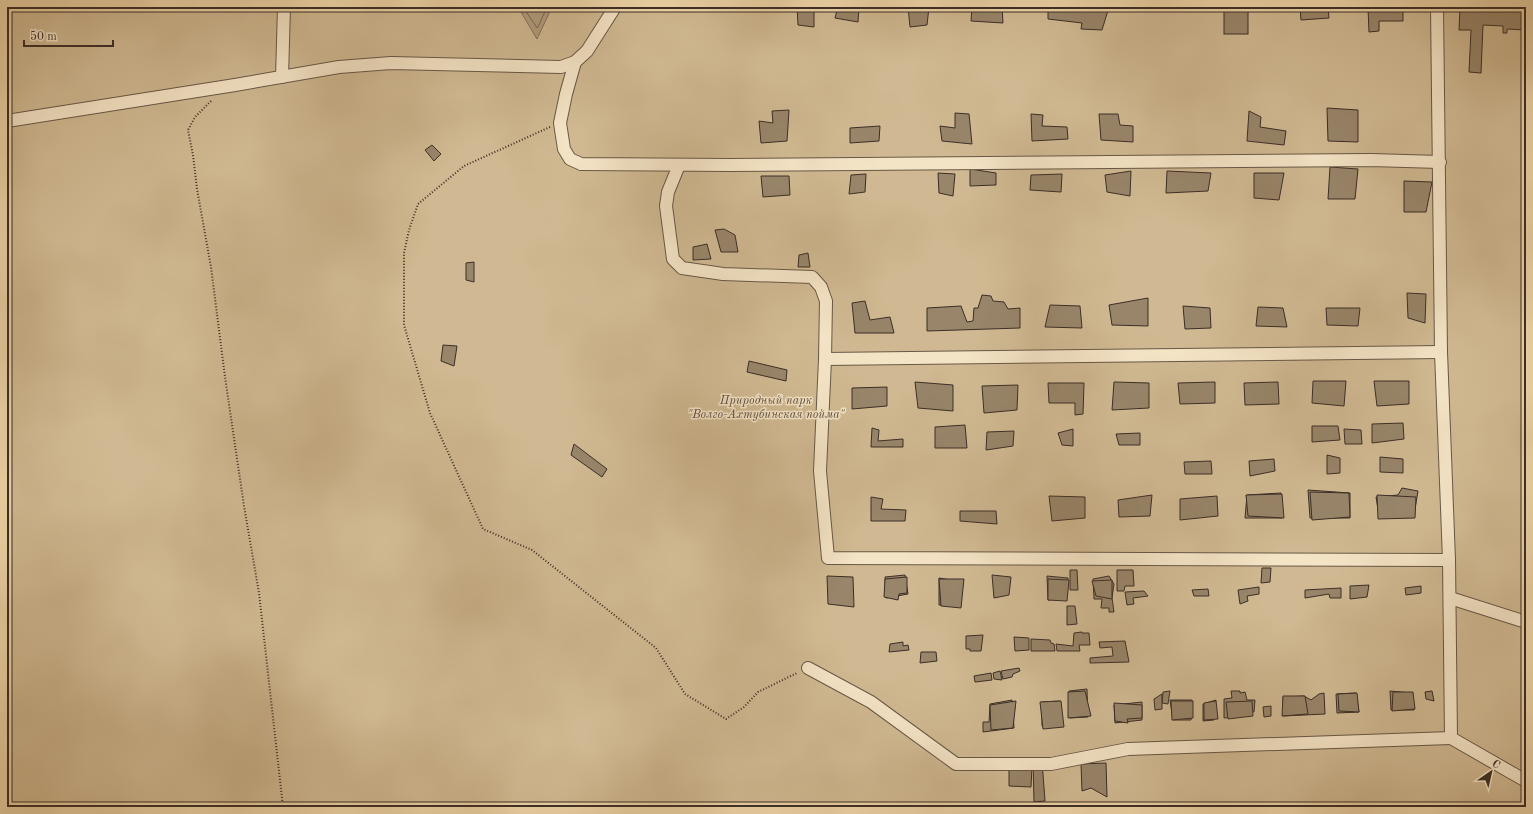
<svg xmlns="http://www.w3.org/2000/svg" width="1533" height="814" font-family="'Old Standard TT',serif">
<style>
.green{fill:#d0b992;stroke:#86745c}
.water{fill:#b19c7c;stroke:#82705a}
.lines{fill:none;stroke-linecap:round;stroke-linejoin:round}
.shore{stroke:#766552;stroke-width:1}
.building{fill:#98856a;stroke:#3b2e27}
.minor-casing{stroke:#685847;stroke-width:14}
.path{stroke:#3b2e27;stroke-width:2;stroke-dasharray:1 2;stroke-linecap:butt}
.minor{stroke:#f4e4c6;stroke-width:12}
.labels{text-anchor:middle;stroke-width:3;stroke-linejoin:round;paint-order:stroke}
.park-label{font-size:12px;font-style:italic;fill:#594a3c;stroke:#f4e4c6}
</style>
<rect width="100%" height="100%" fill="#eed5a8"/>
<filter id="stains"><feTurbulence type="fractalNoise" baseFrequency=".005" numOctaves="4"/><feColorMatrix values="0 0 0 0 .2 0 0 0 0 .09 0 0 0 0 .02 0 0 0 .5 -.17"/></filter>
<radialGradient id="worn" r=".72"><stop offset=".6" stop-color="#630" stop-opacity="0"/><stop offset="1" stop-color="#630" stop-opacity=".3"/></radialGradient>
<rect class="green" x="7" y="7" width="1519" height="800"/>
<polygon class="water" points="518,7 552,7 537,39"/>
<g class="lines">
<polyline class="shore" points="523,7 537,28 538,27 547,7"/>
</g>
<g class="building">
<polygon points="797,7 814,7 814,27 798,25"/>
<polygon points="838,7 859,7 858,22 835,18"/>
<polygon points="908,7 929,7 927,25 910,27"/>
<polygon points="972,7 1002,7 1003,23 971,21"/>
<polygon points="1048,7 1109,7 1102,30 1081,29 1082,23 1048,19"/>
<rect x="1224" y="7" width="24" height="27"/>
<polygon points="1300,7 1328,7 1329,18 1301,20"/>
<polygon points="1368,7 1403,7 1403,21 1379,21 1379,31 1369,32"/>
<polygon points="1460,8 1526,11 1526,30 1507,29 1507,33 1503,33 1503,26 1483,25 1481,73 1469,72 1471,30 1459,30"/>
<polygon points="1327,108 1358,110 1358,142 1328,141"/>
<polygon points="789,110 787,141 761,143 759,121 773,123 772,111"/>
<polygon points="1249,111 1261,117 1260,127 1286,131 1284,145 1247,141"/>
<polygon points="955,113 969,114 972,144 942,141 940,126 955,128"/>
<polygon points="1031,114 1043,115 1042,126 1067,127 1068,139 1032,141"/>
<polygon points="1099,114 1118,114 1120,125 1133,126 1133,142 1101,140"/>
<polygon points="880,126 879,141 850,143 850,128"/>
<polygon points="432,145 441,154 434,161 425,150"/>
<polygon points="1330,167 1358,169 1355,199 1328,199"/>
<polygon points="970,169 996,173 996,185 970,186"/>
<polygon points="1131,171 1130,196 1107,192 1105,175"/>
<polygon points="1167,171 1211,173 1208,191 1166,193"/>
<polygon points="938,173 955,174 953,196 939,193"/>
<polygon points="1254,173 1284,173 1279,200 1254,198"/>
<polygon points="866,174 865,192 849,194 851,175"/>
<polygon points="1062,174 1061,192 1030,190 1031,175"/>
<polygon points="761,176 789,176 790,195 763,197"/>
<polygon points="1404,181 1432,182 1426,212 1404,212"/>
<polygon points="724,229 735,235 738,252 721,252 715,230"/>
<polygon points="707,244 711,259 693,260 693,247"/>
<polygon points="808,253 810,267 798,267 799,255"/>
<polygon points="474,262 474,282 466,280 466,263"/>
<polygon points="1407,293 1426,294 1425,323 1408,318"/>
<polygon points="982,295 991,296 993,301 1004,302 1008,309 1020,308 1020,328 927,331 927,308 961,306 967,322 973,321 974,308 978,308"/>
<polygon points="1148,298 1148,326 1112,325 1109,305"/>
<polygon points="865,301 870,320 890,317 894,333 855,333 852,303"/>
<polygon points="1050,305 1080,306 1082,328 1045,327"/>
<polygon points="1183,306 1210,308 1211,328 1185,329"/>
<polygon points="1258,307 1283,308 1287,327 1256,326"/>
<polygon points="1326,308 1360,308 1358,326 1327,325"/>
<polygon points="443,345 457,346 454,366 441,361"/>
<polygon points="749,361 787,370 786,381 747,372"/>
<polygon points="1313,381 1346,381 1344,406 1312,403"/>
<polygon points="1374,381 1409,381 1409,404 1377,406"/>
<polygon points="915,382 953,385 953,411 918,408"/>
<polygon points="1114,382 1149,383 1149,408 1112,410"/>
<polygon points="1215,382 1215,403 1180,404 1178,383"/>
<polygon points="1278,382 1279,404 1245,405 1244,383"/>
<polygon points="1048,383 1084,383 1083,414 1075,415 1075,403 1049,403"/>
<polygon points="1018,385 1017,410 984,413 982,386"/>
<polygon points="887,387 887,406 852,409 852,388"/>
<polygon points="1403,423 1404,439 1372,443 1372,424"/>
<polygon points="965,425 967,448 935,448 935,427"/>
<polygon points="1312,426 1338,426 1340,440 1312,442"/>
<polygon points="872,428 879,430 878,441 903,439 903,447 871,447"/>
<polygon points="1073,429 1073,446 1062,445 1058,433"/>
<polygon points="1344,429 1361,430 1362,444 1345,444"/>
<polygon points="1014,431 1013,446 986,450 987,432"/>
<polygon points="1140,433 1140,445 1119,445 1116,434"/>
<polygon points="574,444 607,469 602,477 571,455"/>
<polygon points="1327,455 1340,458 1340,473 1327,474"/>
<polygon points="1380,457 1403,459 1403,473 1380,472"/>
<polygon points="1274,459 1275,471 1250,476 1249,461"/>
<polygon points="1211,461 1212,474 1185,474 1184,462"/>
<polygon points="1402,488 1418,491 1414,515 1379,515 1376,497 1398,495"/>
<polygon points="1308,490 1350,493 1350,518 1310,518"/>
<polygon points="1310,492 1349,493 1350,517 1312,520"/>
<polygon points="1281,493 1282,518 1245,518 1247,495"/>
<polygon points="1282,494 1284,518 1248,516 1246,495"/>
<polygon points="1152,495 1150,516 1119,517 1118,500"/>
<polygon points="1377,495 1416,497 1415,518 1378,519"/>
<polygon points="1049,496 1085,497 1085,518 1052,521"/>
<polygon points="1217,496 1218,516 1180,520 1180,499"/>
<polygon points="871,497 883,499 881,509 906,510 905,521 871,521"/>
<polygon points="960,511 996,511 997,524 960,521"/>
<polygon points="1262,568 1271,568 1270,582 1261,583"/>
<polygon points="1070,570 1077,570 1078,590 1070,590"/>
<polygon points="1117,570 1133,570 1134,586 1125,586 1124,591 1117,591"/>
<polygon points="905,575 908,594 886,598 885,577"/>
<polygon points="992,575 1011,577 1009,595 994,598"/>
<polygon points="827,576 853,577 854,607 828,604"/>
<polygon points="1047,576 1068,578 1067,598 1048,600"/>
<polygon points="1109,576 1114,584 1112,598 1114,612 1109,612 1109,608 1101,608 1102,599 1094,599 1093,579"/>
<polygon points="907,577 907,593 899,594 898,600 884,597 885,579"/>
<polygon points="939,578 962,582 960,605 939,605"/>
<polygon points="939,579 964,579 961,608 941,606"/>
<polygon points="1048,579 1069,580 1067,601 1048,600"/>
<polygon points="1112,580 1112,599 1096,596 1092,581"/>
<polygon points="1369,585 1367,597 1350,599 1350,586"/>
<polygon points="1421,586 1421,593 1406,595 1405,588"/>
<polygon points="1259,587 1259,594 1247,596 1248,601 1240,604 1238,590"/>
<polygon points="1341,588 1341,598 1330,598 1329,594 1305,598 1305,590"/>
<polygon points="1208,589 1209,596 1194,596 1192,590"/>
<polygon points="1144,591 1148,596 1133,598 1134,604 1127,605 1125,592"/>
<polygon points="1067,606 1075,606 1077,624 1067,625"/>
<polygon points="1082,632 1082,633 1089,633 1090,645 1079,645 1080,651 1057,651 1056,644 1073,646 1074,633"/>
<polygon points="983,635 981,651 970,651 970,649 966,649 966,636"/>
<polygon points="1014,637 1029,638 1029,650 1015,651"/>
<polygon points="1031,639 1050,640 1051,643 1054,644 1055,651 1031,651"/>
<polygon points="1125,641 1129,662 1090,663 1090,658 1113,656 1112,647 1100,648 1099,642"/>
<polygon points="903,642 903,646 908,645 909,650 889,652 890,644"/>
<polygon points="921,652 936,652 937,661 920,663"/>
<polygon points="1019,668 1020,671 1013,674 1012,677 1003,679 1001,671"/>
<polygon points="1000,671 1002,680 994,679 993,673"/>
<polygon points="991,673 992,680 975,682 974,676"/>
<polygon points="1087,689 1088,717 1070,718 1069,691"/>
<polygon points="1085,691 1091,716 1068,718 1068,692"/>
<polygon points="1170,691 1168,704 1162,703 1163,692"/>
<polygon points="1231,691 1240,691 1240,693 1245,692 1247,700 1255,700 1254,712 1246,711 1246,716 1224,718 1224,699 1232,698"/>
<polygon points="1390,691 1411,693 1414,710 1391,710"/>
<polygon points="1432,691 1434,701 1426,699 1425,692"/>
<polygon points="1393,692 1413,692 1415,709 1392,711"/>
<polygon points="1324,693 1325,714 1283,716 1283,697 1304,696 1311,700 1319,694"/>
<polygon points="1356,693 1359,712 1337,713 1336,694"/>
<polygon points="1357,693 1359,712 1339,711 1338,694"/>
<polygon points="1162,694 1162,709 1155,710 1154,699"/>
<polygon points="1283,696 1305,696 1308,714 1282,716"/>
<polygon points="1012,700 1014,728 983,732 983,722 989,722 990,704"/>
<polygon points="1170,700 1192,700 1191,720 1173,720"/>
<polygon points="1216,700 1214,720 1203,721 1203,704"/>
<polygon points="1016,701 1013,728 991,730 990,705"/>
<polygon points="1060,701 1062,724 1042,726 1042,702"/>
<polygon points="1061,701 1064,727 1043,729 1040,702"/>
<polygon points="1171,701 1193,701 1193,718 1172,720"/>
<polygon points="1216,701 1218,719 1204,720 1204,703"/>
<polygon points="1252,701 1253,716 1228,719 1226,702"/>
<polygon points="1142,702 1142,720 1115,723 1114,705"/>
<polygon points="1114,703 1142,705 1142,718 1127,719 1128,723 1115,721"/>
<polygon points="1271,706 1271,716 1264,717 1263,707"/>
<polygon points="1033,760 1042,761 1045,801 1034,802"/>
<polygon points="1106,763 1107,797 1091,788 1082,791 1081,764"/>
<polygon points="1009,766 1032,766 1031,787 1009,786"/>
</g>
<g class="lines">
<g class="minor-casing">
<g id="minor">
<polyline points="575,62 566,94 560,123 564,149 570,159 581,164 730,165 1371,160 1440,162"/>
<polyline points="282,77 284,7"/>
<polyline points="7,121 235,85 339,67 391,63 561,67 575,62 587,51 615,7"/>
<polyline points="679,165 668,192 666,206 673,259 682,268 723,274 812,277 821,287 826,301 825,359 820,471 828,558 1449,560"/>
<polyline points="825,359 1441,352"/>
<polyline points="1450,598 1526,622"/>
<polyline points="808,668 871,702 956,764 1051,764 1128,749 1451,738 1449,560 1441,352 1437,7"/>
<polyline points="1451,738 1526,781"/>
</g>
</g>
<g class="path">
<polyline points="211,101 195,117 188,130 193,155 197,189 211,267 225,377 244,506 259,593 283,807"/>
<polyline points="550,127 464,166 418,204 409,230 404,253 404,325 430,413 483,529 532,550 656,648 685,694 726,719 744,707 758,692 797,673"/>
</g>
<use href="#minor" class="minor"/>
</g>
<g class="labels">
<g class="park-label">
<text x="766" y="404">Природный парк<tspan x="766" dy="14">"Волго-Ахтубинская пойма"</tspan></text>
</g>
</g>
<rect width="1533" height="814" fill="none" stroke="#eed5a8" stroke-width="24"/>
<rect x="8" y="8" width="1517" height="798" fill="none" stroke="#3b2e27" stroke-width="2"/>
<rect x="12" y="12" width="1509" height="790" fill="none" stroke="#3b2e27"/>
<g transform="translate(1491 772) rotate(34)" stroke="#f4e4c6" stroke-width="3" paint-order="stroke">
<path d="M0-3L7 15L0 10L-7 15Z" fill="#3b2e27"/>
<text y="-6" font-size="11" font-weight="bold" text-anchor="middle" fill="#3b2e27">С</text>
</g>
<path d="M24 40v6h89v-6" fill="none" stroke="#3b2e27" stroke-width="2"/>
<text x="30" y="40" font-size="12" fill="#3b2e27" stroke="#f4e4c6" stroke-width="3" paint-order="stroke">50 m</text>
<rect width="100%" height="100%" filter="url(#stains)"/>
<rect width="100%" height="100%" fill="url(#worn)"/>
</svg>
